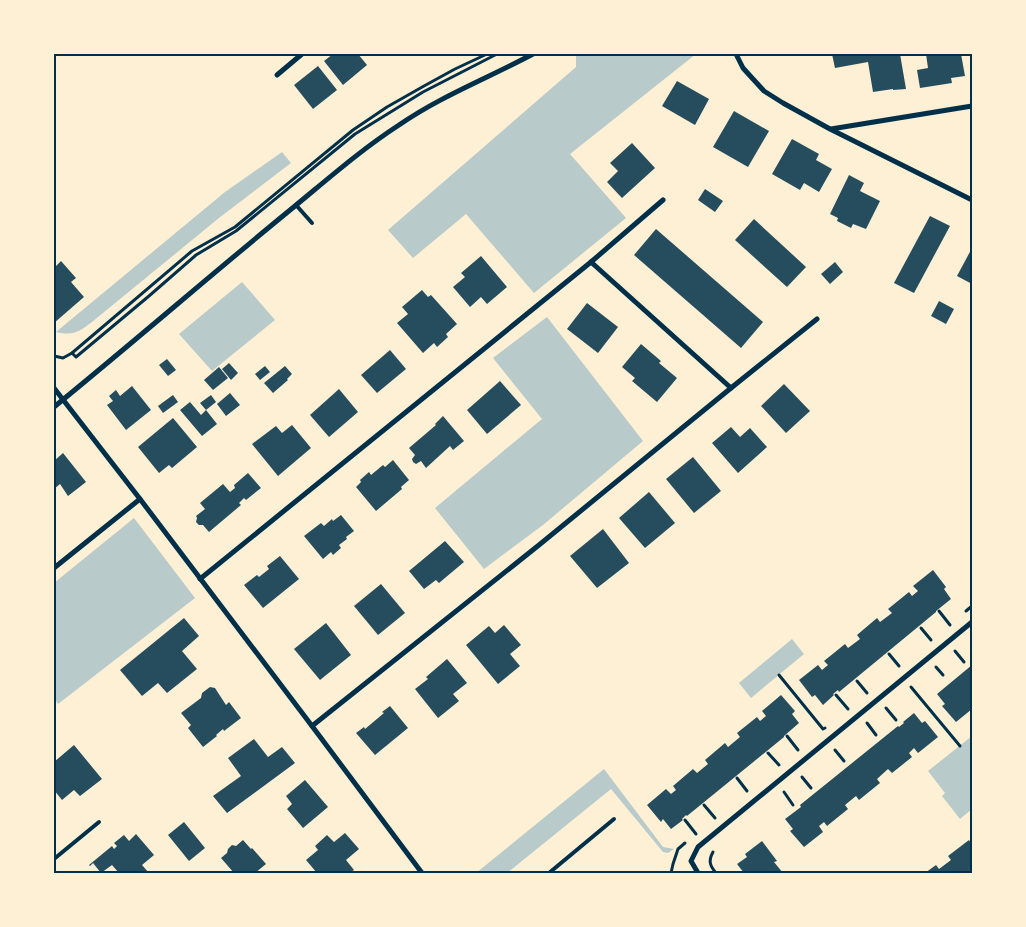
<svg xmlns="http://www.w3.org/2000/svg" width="1026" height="927" font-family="'Noto Sans',sans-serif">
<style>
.green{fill:#b9caca}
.building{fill:#264d5e}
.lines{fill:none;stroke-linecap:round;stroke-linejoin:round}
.path{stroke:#003049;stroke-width:3}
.service{stroke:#003049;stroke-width:4}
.minor{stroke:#003049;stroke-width:5}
.neatline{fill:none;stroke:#003049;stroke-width:2}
</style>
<rect width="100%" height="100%" fill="#fdf0d5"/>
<g class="green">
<polygon points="580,54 696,54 570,154 626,218 534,293 466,214 413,258 388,230 576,67 576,56"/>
<path d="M282,152L291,163L219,218L92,322C79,332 73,336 56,332L225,192Z"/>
<polygon points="242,282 275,320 212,371 179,334"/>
<polygon points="547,317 643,441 543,525 484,569 435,508 542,419 493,358"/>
<polygon points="134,518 195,598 58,704 54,698 54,583"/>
<polygon points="792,639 804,654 751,698 739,683"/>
<polygon points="972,736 972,809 960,819 942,796 945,793 928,771"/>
<polygon points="604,769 663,847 674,849 668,853 663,852 611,789 507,873 476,873"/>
</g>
<g class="building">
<polygon points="333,54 358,54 367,65 343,85 324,61"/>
<polygon points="832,54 900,54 906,89 893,90 893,89 873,92 868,62 835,68"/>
<polygon points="926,54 961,54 965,76 951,78 952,83 920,88 917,70 928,68"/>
<polygon points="318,66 337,90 313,109 294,85"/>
<polygon points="677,81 709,99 695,125 662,106"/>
<polygon points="734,111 769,131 748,167 713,147"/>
<polygon points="792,139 819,154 816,160 832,169 819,192 804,183 800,190 772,174"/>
<polygon points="632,143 655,168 622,198 607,182 618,171 610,163"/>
<polygon points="849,175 864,183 860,191 880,201 866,229 853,224 851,228 837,221 838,218 830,214"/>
<polygon points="705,189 723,201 715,212 698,200"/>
<polygon points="930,216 950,226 914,293 894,283"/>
<polygon points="754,219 806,267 787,287 735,240"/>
<polygon points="656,229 763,322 741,348 634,255"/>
<polygon points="972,248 972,284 957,276"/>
<polygon points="481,256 507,287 487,304 481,297 470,307 453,287 465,277 461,273"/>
<polygon points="61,261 76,278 71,282 84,297 54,323 54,268"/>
<polygon points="835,262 843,272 830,284 821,274"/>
<polygon points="422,290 428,297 431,295 457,324 446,334 448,337 437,347 434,343 423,353 397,323 408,314 402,307"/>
<polygon points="939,301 954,309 946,324 931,316"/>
<polygon points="587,303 618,327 598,353 567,329"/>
<polygon points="641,344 661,361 659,363 677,378 657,402 632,381 635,378 622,367"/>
<polygon points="390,350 406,369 377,393 361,375"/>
<polygon points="167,359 176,370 168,376 159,365"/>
<polygon points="229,363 238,373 231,380 222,369"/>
<polygon points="265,366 270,372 260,380 255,374"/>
<polygon points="285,366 292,374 287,379 288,380 273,393 264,383"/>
<polygon points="219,367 228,378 213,390 204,380"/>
<polygon points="500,381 521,405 487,434 467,410"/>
<polygon points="784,384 810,411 786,433 761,406"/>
<polygon points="132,386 151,410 126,430 107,405 113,401 109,396 116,390 120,396"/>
<polygon points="339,389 358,412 329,437 310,415"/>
<polygon points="230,393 240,405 226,416 217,404"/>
<polygon points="173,395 178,402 163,413 158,406"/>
<polygon points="211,395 216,402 206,410 217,424 202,436 180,410 190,402 201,415 206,410 200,403"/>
<polygon points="443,416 464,441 453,450 450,446 426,468 421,461 416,464 413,462 412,459 415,455 409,448 436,425 435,424"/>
<polygon points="173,418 197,447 172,468 169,465 159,473 138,447"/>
<polygon points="292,425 311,448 278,476 252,444 276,426 282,433"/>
<polygon points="731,427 740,437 750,428 767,447 738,473 712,443"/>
<polygon points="63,453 86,482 68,496 60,484 54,489 54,461"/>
<polygon points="693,457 721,491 694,513 666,479"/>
<polygon points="393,460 409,480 401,487 402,489 376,511 356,487 361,482 360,480 369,472 371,475 383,465 385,467"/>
<polygon points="248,473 261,488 246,500 244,498 239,503 241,505 209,532 203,525 199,525 196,522 197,518 196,516 205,509 200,503 223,484 230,492 235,488 234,485"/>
<polygon points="649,492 675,523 645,548 619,518"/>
<polygon points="341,515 354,531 346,537 347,539 339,545 341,548 333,555 331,552 323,559 304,536 321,523 324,526 332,519 333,521"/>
<polygon points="603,529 629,563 597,588 570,556"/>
<polygon points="445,541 464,562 439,583 436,580 424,589 409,571"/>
<polygon points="280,556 299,579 263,608 244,585 257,575 259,577 269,569 267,566"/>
<polygon points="933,570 946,587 944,589 951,599 936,611 936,612 839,692 838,690 833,694 834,695 823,705 815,695 812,697 799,680 818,665 822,670 828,665 824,661 845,644 848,648 860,639 857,635 877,618 880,622 892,613 888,609 909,592 912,596 918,591 913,586"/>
<polygon points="381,584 405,613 378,635 354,606"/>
<polygon points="184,618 199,636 182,651 197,669 167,693 158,683 142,696 120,670"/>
<polygon points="326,623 351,655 320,680 294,649"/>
<polygon points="504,625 521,645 510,654 520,666 498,684 466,645 489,626 495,633"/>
<polygon points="447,659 467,683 453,694 459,701 438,718 415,689 428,679 426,677"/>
<polygon points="972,665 972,700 971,701 972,703 972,709 956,722 942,706 945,704 937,694"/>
<polygon points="210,687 215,688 226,705 229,702 241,718 224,731 223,729 216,735 217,736 203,747 188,728 191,725 181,713 201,698 202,693"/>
<polygon points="781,695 795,711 792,714 799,723 784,736 784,737 687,816 686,815 682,819 683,820 671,829 663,819 661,822 647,805 666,789 671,794 676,790 673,786 693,769 697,773 708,764 705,760 725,743 728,747 740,737 737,733 757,717 760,721 766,716 762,711"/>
<polygon points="390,706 408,728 375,755 356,733 364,727 365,729 384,713 382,712"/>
<polygon points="914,713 922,723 925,721 938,737 918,753 914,748 909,753 912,757 892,773 888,769 877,779 880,783 859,800 856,796 845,805 848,809 827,826 824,822 819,826 823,832 804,847 790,831 793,829 785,819 801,807 800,805 898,726 899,727 904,723 903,722"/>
<polygon points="254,739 268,757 282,747 295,763 227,813 213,796 241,776 228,758"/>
<polygon points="74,745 102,779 80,796 74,790 62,800 54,790 54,762"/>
<polygon points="305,780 328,807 303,828 287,809 292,804 286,796"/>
<polygon points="184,822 205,848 189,861 168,835"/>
<polygon points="345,833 359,849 346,860 354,870 350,873 317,873 306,860 318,850 315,846 327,835 334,842"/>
<polygon points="136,834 154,855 142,865 149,873 119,873 112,865 101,873 93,863 90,866 89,865 112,846 114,849 117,846 114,843 124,835 129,841"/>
<polygon points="243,840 251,849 252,848 266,864 255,873 234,873 221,858 227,853 228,849 232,845 236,846"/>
<polygon points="969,840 972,845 972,873 925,873 936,865 939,869 951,860 948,856"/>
<polygon points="762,841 777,861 774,862 783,873 744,873 737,864 747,857 745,854"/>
</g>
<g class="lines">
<g class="path">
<polyline points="72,353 76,357 149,296 196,255 236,231 355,134 423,92 497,54"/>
<polyline points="54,356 63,358 72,353 192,251 235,227 353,130 387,107 424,86 455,69 487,54"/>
<polyline points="939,611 950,625"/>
<polyline points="966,611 972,606"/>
<polyline points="921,628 931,640"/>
<polyline points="955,651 964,662"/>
<polyline points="889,654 899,666"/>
<polyline points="936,667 943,675"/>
<polyline points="779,675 823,729 825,728"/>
<polyline points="857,681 867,693"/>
<polyline points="911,687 960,746"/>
<polyline points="836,695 848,709"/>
<polyline points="886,708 896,720"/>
<polyline points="867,723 876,735"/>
<polyline points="787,736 798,750"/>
<polyline points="835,750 844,761"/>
<polyline points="768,753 779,765"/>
<polyline points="802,777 811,788"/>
<polyline points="737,778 747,791"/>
<polyline points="784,792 793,805"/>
<polyline points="704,805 715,818"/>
<polyline points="685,820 696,834"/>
<path d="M713,852C708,861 710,866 716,873"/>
<polyline points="671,873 673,864 678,849 685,843"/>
</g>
<g class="service">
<polyline points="296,205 312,223"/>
<polyline points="54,859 99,822"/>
<polyline points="549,873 614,819"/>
</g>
<g class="minor">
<polyline points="736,54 743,68 753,79 764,91 783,103 830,129 972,200"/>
<polyline points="277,75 302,54"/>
<polyline points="831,129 972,106"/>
<polyline points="591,262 731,388"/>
<polyline points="54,388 140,499 312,726 422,873"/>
<path d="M54,407C135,341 214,272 295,206C329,178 362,149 399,125C441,96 488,78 533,54"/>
<polyline points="54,568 140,499"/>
<polyline points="200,579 591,262 663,200"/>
<polyline points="312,726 539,545 731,388 817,319"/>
<polyline points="698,873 691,861 698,847 972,622"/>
</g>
</g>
<rect width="1026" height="927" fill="none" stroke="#fdf0d5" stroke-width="110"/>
<rect x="55" y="55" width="916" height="817" class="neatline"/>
</svg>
